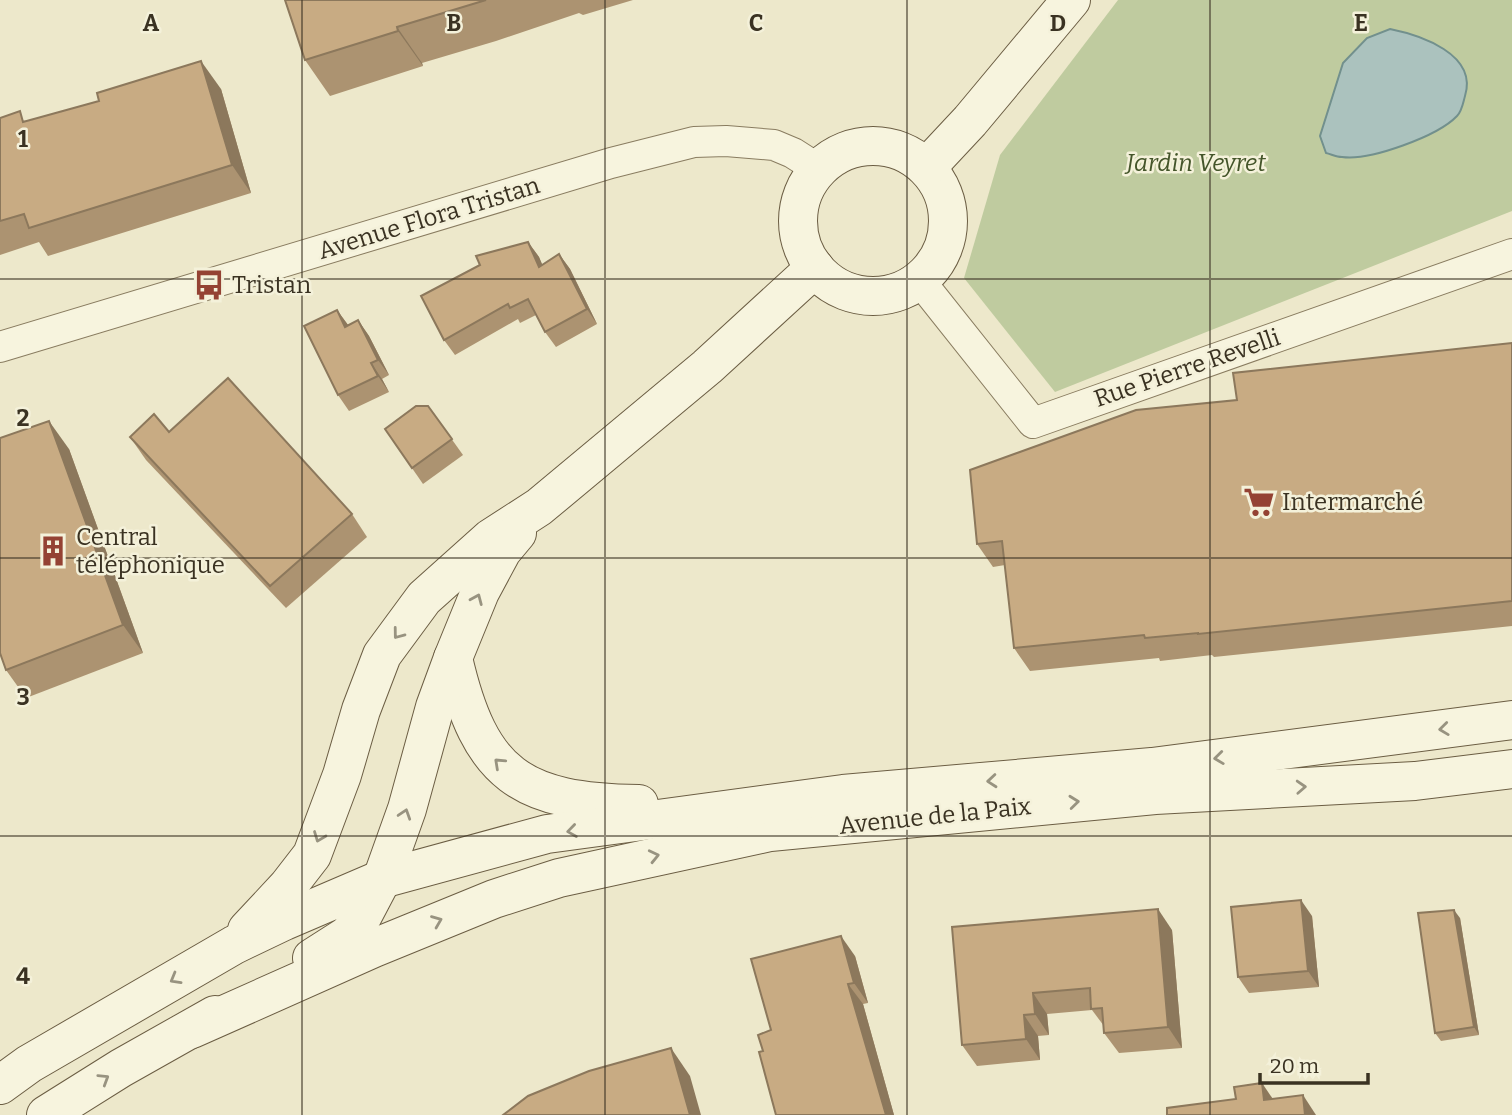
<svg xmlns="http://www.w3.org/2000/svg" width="1512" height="1115" font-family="Bitter,serif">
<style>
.green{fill:#bfcb9f}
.water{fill:#abc2be;stroke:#72908d;stroke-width:2}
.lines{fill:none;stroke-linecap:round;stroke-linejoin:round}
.street-casing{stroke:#897c60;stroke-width:32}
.secondary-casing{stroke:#6b5d43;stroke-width:40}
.street{stroke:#f7f4de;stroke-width:30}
.secondary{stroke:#f7f4de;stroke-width:38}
.wall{fill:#ac9371}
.shaded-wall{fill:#8c785c}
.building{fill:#c8ab83;stroke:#8c785c;stroke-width:2}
.oneway{stroke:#989380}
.grid{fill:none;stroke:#3a3222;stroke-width:2;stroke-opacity:0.55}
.labels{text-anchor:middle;stroke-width:5;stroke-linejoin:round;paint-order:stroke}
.park-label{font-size:24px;font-style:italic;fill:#44552a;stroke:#f4f1da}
.street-label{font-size:24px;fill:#3a3222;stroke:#f4f1da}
.poi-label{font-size:24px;fill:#3a3222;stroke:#f4f1da;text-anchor:start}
.grid-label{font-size:23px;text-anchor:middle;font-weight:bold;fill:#3a3222;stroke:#f4f1da;stroke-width:5;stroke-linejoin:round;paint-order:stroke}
</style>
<rect width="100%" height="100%" fill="#ede8cb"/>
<polygon class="green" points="1118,0 1512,0 1512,211 1055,392 964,278 1000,155"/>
<path class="water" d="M1390,29C1420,35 1478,54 1465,96C1463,103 1462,111 1457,116C1438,136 1370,161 1342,157C1336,157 1331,154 1326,153L1320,136L1343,63L1367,38Z"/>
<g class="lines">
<g class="street-casing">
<g id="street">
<polyline points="920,281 1033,423 1512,254"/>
<polyline points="0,347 611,163 694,142 726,141 774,145 793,153 818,169"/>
</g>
</g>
<g class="secondary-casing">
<g id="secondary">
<circle cx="873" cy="221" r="75"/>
<polyline points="927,167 970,121 1071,0"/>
<path d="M453,658C480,776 521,802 639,804"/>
<polyline points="247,930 288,886 312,855 342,775 361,710 382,655 424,598 491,538 539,507 707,367 815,268"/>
<polyline points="312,958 348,935 361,919 382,879 407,809 435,707 453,658 480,592 502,551 517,533"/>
<polyline points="192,1029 374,948 494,899 559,878 770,832 1155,795 1415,781 1512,769"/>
<polyline points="0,1085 29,1064 234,945 284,921 382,879 547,834 843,794 1152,767 1512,720"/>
<polyline points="46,1115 121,1068 215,1015"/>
</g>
</g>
<use href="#street" class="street"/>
<use href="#secondary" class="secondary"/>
</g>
<g class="wall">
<polygon points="285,0 633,0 583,15 579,13 496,41 422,63 423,66 330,96 305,60"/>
<polygon points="221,89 251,193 48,256 39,242 0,255 0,118 27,121"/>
<polygon points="528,242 539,257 542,265 559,254 570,269 597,324 556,347 545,332 536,315 520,323 518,319 455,355 444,340"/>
<polygon points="337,310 348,325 358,320 369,336 389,375 382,379 389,392 349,411 338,395"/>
<polygon points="1512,343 1512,626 1214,657 1212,655 1160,661 1159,658 1030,671 1014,648 1005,565 993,567 977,544 1237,400"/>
<polygon points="428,406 463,455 423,484 385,429"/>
<polygon points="169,432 352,514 367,537 286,608 146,460 130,437"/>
<polygon points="69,449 143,653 26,698 6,670"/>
<polygon points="1312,916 1319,987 1249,993 1238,977"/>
<polygon points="1460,918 1479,1035 1441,1041 1435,1033"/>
<polygon points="952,927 1172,930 1182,1048 1119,1053 1104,1033 1104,1026 1092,1010 1047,1014 1049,1035 1038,1036 1040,1060 977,1066 962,1045"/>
<polygon points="855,956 868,1003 863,1004 894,1115 776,1115 763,1051 771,1030"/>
</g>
<g class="shaded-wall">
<polygon points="397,27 422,63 423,66 398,31"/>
<polygon points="201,61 221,89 251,193 232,165"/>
<polygon points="528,242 539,257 550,282 539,267"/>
<polygon points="559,254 570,269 597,324 587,309"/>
<polygon points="337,310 348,325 345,327"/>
<polygon points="358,320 369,336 389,375 378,360"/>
<polygon points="371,363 382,379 389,392 378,376"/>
<polygon points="49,421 69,449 143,653 123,625"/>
<polygon points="1301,900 1312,916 1319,987 1308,971"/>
<polygon points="1158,909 1172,930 1182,1048 1168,1027"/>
<polygon points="1454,910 1460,918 1479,1035 1474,1027"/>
<polygon points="841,936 855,956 868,1003 854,983"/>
<polygon points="848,984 863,1004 894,1115 886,1115"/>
<polygon points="1033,993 1047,1014 1049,1035 1035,1014"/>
<polygon points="1024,1015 1038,1036 1040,1060 1026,1039"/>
<polygon points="671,1048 690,1076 701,1115 690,1115"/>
<polygon points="1262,1083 1277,1105 1264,1100"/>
<polygon points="1303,1095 1316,1115 1305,1115"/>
</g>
<g class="building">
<polygon points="285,0 486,0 397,27 398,31 305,60"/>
<polygon points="201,61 232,165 29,228 24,214 0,221 0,118 20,111 23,122 99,101 97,93"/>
<polygon points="528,242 539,267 559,254 587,309 545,332 528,299 510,308 508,304 444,340 421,296 480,265 476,256"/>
<polygon points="337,310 345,327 358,320 378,360 371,363 378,376 338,395 304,326"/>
<polygon points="1512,343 1512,601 1198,634 1198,633 1145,638 1144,635 1014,648 1002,541 977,544 970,470 1136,410 1237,400 1233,373"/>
<polygon points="228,378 352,514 270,586 130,437 154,414 169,432"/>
<polygon points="416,406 428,406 452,439 412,468 385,429"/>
<polygon points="49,421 123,625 6,670 0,653 0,438"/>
<polygon points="1301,900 1308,971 1238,977 1231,907"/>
<polygon points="1158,909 1168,1027 1104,1033 1102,1008 1091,1009 1090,988 1033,993 1035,1014 1024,1015 1026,1039 962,1045 952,927"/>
<polygon points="1454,910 1474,1027 1435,1033 1418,913"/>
<polygon points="841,936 854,983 848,984 886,1115 776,1115 759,1052 763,1051 758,1035 771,1030 751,959"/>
<polygon points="671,1048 690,1115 503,1115 528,1096 589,1071"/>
<polygon points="1262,1083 1264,1100 1303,1095 1305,1115 1167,1115 1167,1108 1236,1099 1234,1087"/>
</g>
<defs><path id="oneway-chevron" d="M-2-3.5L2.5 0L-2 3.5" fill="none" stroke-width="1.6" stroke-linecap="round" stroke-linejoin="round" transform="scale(1.75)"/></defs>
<g class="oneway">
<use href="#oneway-chevron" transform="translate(477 599) rotate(-67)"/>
<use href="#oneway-chevron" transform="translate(398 634) rotate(127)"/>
<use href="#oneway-chevron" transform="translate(1444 729) rotate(173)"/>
<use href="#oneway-chevron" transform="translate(1219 758) rotate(173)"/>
<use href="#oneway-chevron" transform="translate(499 763) rotate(-137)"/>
<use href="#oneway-chevron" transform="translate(992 781) rotate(175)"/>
<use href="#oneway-chevron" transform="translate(1301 787) rotate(-3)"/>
<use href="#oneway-chevron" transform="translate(1074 802) rotate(-6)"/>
<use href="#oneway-chevron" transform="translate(405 814) rotate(-72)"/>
<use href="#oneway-chevron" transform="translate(572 831) rotate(172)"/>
<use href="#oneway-chevron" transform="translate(319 837) rotate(111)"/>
<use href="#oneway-chevron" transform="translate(654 856) rotate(-13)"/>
<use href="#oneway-chevron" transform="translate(437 921) rotate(-22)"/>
<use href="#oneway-chevron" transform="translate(175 979) rotate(150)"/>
<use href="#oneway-chevron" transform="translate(104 1079) rotate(-32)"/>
</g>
<path class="grid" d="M302,0V1115M605,0V1115M907,0V1115M1210,0V1115M0,279H1512M0,558H1512M0,836H1512"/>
<defs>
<g id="bus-bare" transform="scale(2.415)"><path d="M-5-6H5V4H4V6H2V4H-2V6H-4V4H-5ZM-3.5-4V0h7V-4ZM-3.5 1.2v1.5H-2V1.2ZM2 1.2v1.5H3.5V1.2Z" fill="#944233" stroke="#f4f1da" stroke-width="2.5" paint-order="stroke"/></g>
<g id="supermarket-bare" transform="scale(2.415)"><path d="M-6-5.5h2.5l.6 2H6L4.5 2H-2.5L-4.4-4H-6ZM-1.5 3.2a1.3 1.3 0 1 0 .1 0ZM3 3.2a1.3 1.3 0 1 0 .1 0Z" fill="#944233" stroke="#f4f1da" stroke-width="2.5" paint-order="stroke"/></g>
<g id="building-bare" transform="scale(2.415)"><path d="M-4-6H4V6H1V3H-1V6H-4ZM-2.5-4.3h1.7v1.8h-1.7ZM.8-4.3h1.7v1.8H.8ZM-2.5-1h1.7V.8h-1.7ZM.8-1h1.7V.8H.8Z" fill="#944233" stroke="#f4f1da" stroke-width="2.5" paint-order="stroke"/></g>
</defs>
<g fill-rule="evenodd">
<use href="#bus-bare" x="209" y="285"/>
<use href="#supermarket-bare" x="1259" y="502"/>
<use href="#building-bare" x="53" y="551"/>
</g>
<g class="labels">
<g class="park-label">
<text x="1196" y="171">Jardin Veyret</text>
</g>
<g class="street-label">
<text transform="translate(429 218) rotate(-17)" y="8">Avenue Flora Tristan</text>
<text transform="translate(1187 368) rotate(-19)" y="8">Rue Pierre Revelli</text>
<text transform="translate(935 816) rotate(-6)" y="8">Avenue de la Paix</text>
</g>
<g class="poi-label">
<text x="232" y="293">Tristan</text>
<text x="1282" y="510">Intermarché</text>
<text x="76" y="545">Central<tspan x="76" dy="28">téléphonique</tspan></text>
</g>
</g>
<g class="grid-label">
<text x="151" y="31">A</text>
<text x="454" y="31">B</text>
<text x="756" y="31">C</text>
<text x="1058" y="31">D</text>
<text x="1361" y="31">E</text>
<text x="23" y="147">1</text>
<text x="23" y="426">2</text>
<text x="23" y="705">3</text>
<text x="23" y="984">4</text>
</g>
<path d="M1260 1073v10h108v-10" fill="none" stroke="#3a3222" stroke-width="3.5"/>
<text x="1270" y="1073" font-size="21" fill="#3a3222" stroke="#f4f1da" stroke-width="5" paint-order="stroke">20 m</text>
</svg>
